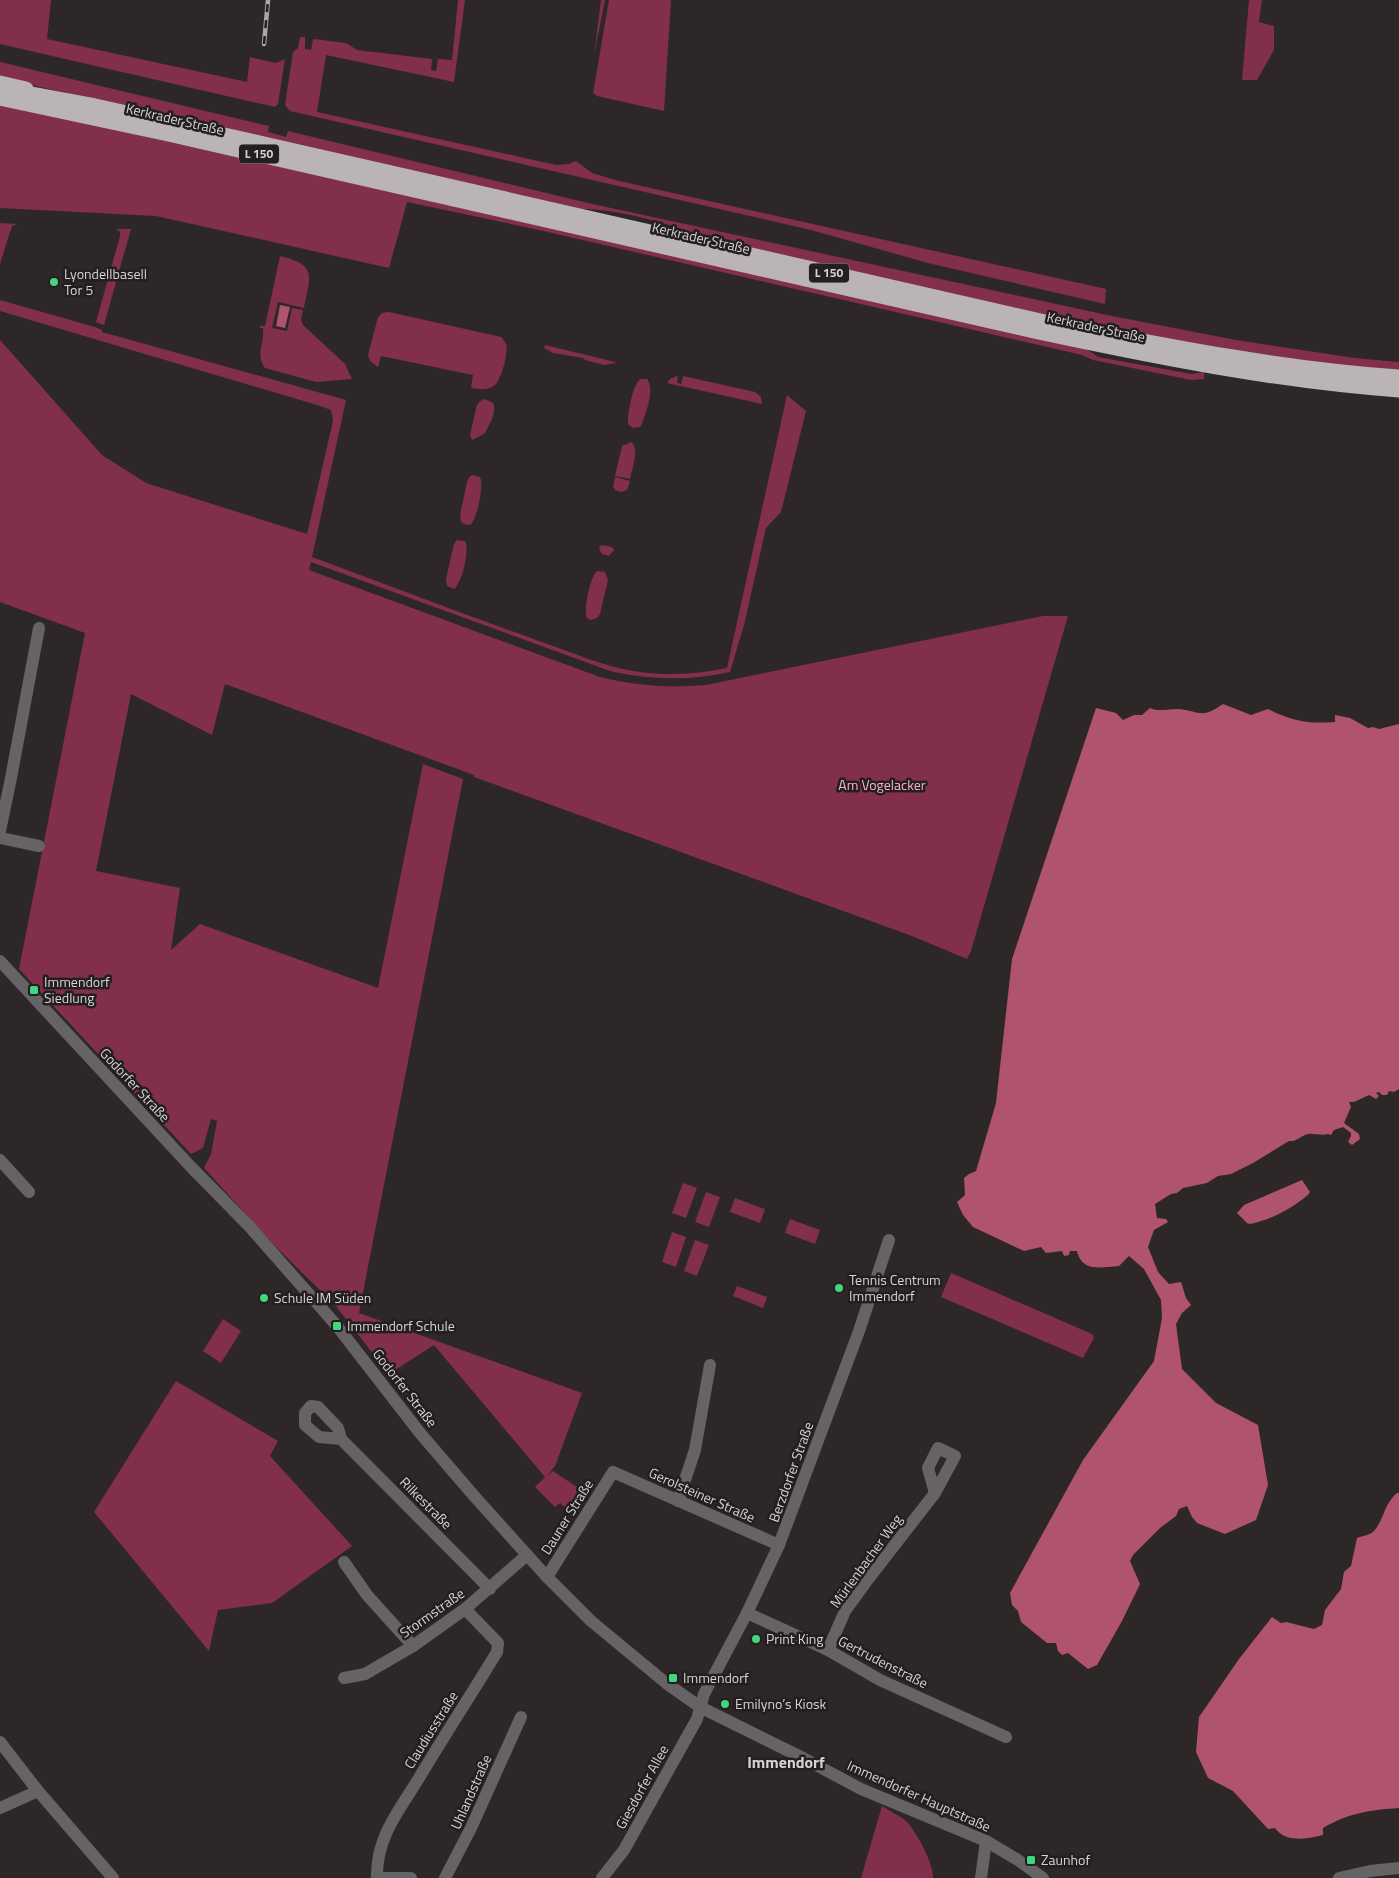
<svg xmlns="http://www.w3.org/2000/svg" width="1399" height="1878" font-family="'Titillium Web',sans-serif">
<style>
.green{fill:#822f4b}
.water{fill:#af536f}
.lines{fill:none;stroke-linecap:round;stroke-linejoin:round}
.minor{stroke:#666364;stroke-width:12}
.highway{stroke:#bbb4b5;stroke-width:15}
.rail-casing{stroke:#aaa5a6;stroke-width:4.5}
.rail{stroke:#231e1f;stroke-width:2.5;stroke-dasharray:8;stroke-linecap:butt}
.poi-dot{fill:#42d77b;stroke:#231e1f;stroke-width:2}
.labels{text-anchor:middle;stroke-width:5;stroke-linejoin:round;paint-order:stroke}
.shield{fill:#231e1f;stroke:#a19d9e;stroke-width:1}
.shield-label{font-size:12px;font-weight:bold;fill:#d7d3d4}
.street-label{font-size:14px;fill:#d7d3d4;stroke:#231e1f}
.poi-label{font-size:14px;fill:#d7d3d4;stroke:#231e1f;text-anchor:start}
.park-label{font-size:14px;fill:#fcafc3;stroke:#231e1f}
.quarter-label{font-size:16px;font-weight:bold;fill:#d7d3d4;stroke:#231e1f}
</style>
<rect width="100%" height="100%" fill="#2d2728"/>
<g class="green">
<polygon points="0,0 51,0 47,39 247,82 250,57 276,63 285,59 278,104 275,107 0,44"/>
<polygon points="458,0 465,0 454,82 326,55 317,112 556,165 569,164 576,161 592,173 619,181 1106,289 1105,304 928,263 811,230 290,111 285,105 293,52 298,48 300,37 305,37 305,49 311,50 313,39 346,43 357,50 432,59 431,70 436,71 438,59 452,60"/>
<polygon points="601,0 605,0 594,55"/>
<polygon points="609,0 671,0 664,111 597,96 593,93"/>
<polygon points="1249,0 1262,0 1259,22 1274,26 1274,50 1257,80 1242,80"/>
<path d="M0,62L269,126L268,132L286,137L288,131L588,203L1107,315L1236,340L1355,358L1399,362V371C1370,368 1341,367 1313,363C1105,334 900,282 696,235C671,223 610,208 582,209L0,78Z"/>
<polygon points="0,104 1085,348 1098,357 1192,374 1204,372 1204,379 1191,380 1093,360 1082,355 539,230 407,202 389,268 156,216 0,208"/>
<polygon points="0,223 17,224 12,226 0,264"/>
<polygon points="116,229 131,229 104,325 96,322 120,236 120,232"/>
<path d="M280,256C317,265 311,275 304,308L278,302L272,328L287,331L292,308L303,310L301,319L303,325L345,364L352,379L316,382L265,368C255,354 265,343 263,328H260V326H265Z"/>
<path d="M0,300L95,327L102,330V332L346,400L312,557C388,585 463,614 539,641C572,652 606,668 640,672C669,676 699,674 727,668L787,395L806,411L781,512L766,528L744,625L730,672C689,681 651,680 610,671L311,562L309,570L600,677C637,686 668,688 706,685L1043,616H1068L971,951L967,959L912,936L474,777V775L225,684L212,735L131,694L96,871L180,888L171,950L200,924L378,988L423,764L463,779L359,1313L582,1393L555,1466L547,1476L553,1471L586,1493L569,1511L560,1503L555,1507L535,1487L545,1477L434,1345L389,1374L335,1305L272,1243L204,1168L211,1154L217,1121L211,1119L203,1148L191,1154L19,969L85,633L0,602V340L102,455L146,483L307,534L333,421L331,410L317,405L0,311Z"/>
<path d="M389,312L501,337C502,338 506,343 506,344C509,352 501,380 495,385C488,391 479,389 471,388L473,375L381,356L378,367L370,361L368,355L378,317L382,313Z"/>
<polygon points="545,345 615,362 616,363 604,365 585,360 583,358 553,353 544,348"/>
<polygon points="677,376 678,376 677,383 681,384 683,376 755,392 761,397 762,404 667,383 670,379"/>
<path d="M640,379H647C655,389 646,413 642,424L640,427L633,428L628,424C627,415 633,385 640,379Z"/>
<path d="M485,399L493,403C497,412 489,426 484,434L472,440L470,435L477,405L480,401Z"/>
<path d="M631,442C640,449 632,468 630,479L615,476L622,446Z"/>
<path d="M473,475L480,477C484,484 478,513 473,521C471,525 471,524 467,525L461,522L460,515L467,482L469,477Z"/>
<polygon points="615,477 630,481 627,490 621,492 615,490 613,486"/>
<path d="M457,540L465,541C470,549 462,583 454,589L447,586L446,579L454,544Z"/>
<polygon points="601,545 612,547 614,550 609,556 602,554 599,549"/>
<path d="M597,571L605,572L608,580L600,614L597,618L591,620L587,618C583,610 590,577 597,571Z"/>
<polygon points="683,1183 697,1188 686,1218 672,1213"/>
<polygon points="706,1192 720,1197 709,1227 695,1222"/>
<polygon points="735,1198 765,1209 760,1223 730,1212"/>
<polygon points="790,1219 820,1230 815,1244 785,1233"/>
<polygon points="672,1232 686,1237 676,1267 662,1262"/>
<polygon points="695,1240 709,1245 697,1276 684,1271"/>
<polygon points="951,1273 1092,1334 1094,1338 1083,1358 941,1297"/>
<polygon points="737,1286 767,1297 763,1308 733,1296"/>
<polygon points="223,1319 241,1331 221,1363 203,1351"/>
<polygon points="176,1381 278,1441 270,1456 352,1546 272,1603 218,1610 209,1651 94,1512"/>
<path d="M882,1806C889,1811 899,1815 906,1821C916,1831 934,1864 933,1878H861Z"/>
</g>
<g class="water">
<polygon points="280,305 290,307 285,328 276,326"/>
<path d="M1223,704L1251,715L1268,709C1292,721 1308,724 1335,722V715L1350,718L1368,728L1373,727L1379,729L1399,724V1089L1394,1092L1389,1091L1387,1095H1382L1379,1092L1376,1093L1379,1096L1376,1099L1369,1095L1354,1102H1349L1351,1107L1344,1123L1359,1134L1360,1139L1352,1145L1348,1142L1351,1136V1133L1343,1127L1334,1130L1331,1135L1328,1134C1321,1136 1315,1133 1308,1134C1300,1136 1297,1142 1289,1141L1253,1163L1231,1174L1218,1176L1207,1183L1183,1188L1177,1193L1171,1194L1155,1204L1157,1218L1166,1219L1168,1222L1154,1230L1148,1247L1158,1272L1169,1284L1181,1282L1186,1298L1191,1305L1182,1313L1176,1324L1182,1369L1216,1403L1258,1425L1268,1485L1256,1520L1225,1534L1197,1523L1192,1517L1187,1506L1179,1509L1176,1516L1160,1528L1133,1555L1130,1561L1140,1584L1122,1621L1097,1665L1088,1669L1068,1653L1062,1655L1058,1651L1056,1643H1047L1021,1622L1018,1611L1012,1605L1010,1593L1083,1460L1154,1361L1162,1318L1161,1300L1144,1269L1129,1256L1119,1266C1102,1267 1082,1273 1077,1251H1070L1069,1255L1064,1256L1062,1251L1046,1253L1041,1247L1024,1251L973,1227L963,1215L957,1202L965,1195L964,1178L969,1174L976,1171L996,1103L1012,959L1096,708L1116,713L1123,720L1134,715H1142L1150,708C1159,712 1168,709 1178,709C1187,709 1196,714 1205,713C1212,712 1218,707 1223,704Z"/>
<path d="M1302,1180L1310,1192L1308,1195C1292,1208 1271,1220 1250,1224L1247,1223L1237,1213L1244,1205Z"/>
<path d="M1397,1493H1399V1808C1370,1810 1349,1813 1323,1828V1835C1308,1839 1285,1843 1275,1828L1268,1829L1233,1791L1208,1778L1196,1752L1199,1717L1239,1659L1272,1617L1281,1623L1286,1622L1314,1629L1322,1625L1325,1610L1341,1589L1344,1572L1351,1566L1357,1538C1362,1536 1369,1535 1373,1532C1384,1521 1383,1505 1397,1493Z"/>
</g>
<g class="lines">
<g class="minor">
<polyline points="0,831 11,778 39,628"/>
<polyline points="0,838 39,846"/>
<polyline points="0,961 192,1168 249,1226 337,1326 420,1433 475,1497 547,1577 591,1621 666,1683 700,1707 803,1758 861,1789 986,1841 1018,1860 1043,1878"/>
<polyline points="0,1160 29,1192"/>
<polyline points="341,1439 319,1437 305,1425 305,1413 311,1406 318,1407 338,1428 341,1439 490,1589"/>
<polyline points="678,1501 695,1450 710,1365"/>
<polyline points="344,1562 367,1595 413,1646"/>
<polyline points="547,1577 613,1472 779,1545"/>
<polyline points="747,1613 828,1650 880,1680 1006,1737"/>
<polyline points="828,1650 845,1611 869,1578 935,1493 955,1456 938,1448 928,1468 935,1493"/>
<polyline points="344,1678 365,1674 413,1646 465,1609 527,1555"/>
<polyline points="0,1742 38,1791 113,1878"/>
<polyline points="0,1808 38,1791"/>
<path d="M377,1878C376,1837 399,1811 419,1778C444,1736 471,1695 497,1652L498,1643L465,1609"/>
<polyline points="378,1878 411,1878"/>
<polyline points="445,1878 471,1828 521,1717"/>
<polyline points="602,1878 624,1850 697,1719 704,1694 747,1613 779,1545 859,1331 889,1240"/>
<polyline points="981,1878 986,1841"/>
<polyline points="1339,1878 1370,1871 1399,1868"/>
</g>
<g class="highway">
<polyline points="0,83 26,89"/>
<path d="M16,91L91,105L264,144L1045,322C1162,345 1280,369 1399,377"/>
<path d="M0,98L168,134L1034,331C1155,357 1276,381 1399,390"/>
</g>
<g class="rail-casing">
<polyline id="rail" points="264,44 268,0"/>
</g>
<use href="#rail" class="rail"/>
</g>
<g class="poi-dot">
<circle cx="54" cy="282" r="5"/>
<rect x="29" y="985" width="10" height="10" rx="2.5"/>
<circle cx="839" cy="1288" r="5"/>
<circle cx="264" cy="1298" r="5"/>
<rect x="332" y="1321" width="10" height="10" rx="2.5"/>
<circle cx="756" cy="1639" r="5"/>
<rect x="668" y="1673" width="10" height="10" rx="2.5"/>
<circle cx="725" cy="1704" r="5"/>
<rect x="1026" y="1855" width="10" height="10" rx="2.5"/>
</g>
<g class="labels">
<g class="shield">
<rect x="239" y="144.5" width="40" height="19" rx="4"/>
<rect x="809" y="263.5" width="40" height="19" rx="4"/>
</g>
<g class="shield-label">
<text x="259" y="158">L 150</text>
<text x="829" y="277">L 150</text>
</g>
<g class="street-label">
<text transform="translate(175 119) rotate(13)" y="5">Kerkrader Straße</text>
<text transform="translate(701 238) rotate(13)" y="5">Kerkrader Straße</text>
<text transform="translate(1096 327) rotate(12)" y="5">Kerkrader Straße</text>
<text transform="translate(135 1085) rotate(47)" y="5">Godorfer Straße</text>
<text transform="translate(405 1388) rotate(52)" y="5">Godorfer Straße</text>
<text transform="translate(791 1472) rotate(-70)" y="5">Berzdorfer Straße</text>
<text transform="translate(702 1495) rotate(24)" y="5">Gerolsteiner Straße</text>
<text transform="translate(426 1503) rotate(45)" y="5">Rilkestraße</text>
<text transform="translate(567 1517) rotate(-58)" y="5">Dauner Straße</text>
<text transform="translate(866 1561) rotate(-54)" y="5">Mürlenbacher Weg</text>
<text transform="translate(432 1613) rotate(-35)" y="5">Stormstraße</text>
<text transform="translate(883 1662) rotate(27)" y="5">Gertrudenstraße</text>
<text transform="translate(431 1730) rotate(-58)" y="5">Claudiusstraße</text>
<text transform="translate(642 1787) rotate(-61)" y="5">Giesdorfer Allee</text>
<text transform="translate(471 1792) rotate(-66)" y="5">Uhlandstraße</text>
<text transform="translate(919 1796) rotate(24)" y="5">Immendorfer Hauptstraße</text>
</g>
<g class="poi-label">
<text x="64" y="279">Lyondellbasell<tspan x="64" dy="16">Tor 5</tspan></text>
<text x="44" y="987">Immendorf<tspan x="44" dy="16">Siedlung</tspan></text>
<text x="849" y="1285">Tennis Centrum<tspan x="849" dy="16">Immendorf</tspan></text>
<text x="274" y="1303">Schule IM Süden</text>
<text x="347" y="1331">Immendorf Schule</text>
<text x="766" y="1644">Print King</text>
<text x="683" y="1683">Immendorf</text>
<text x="735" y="1709">Emilyno’s Kiosk</text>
<text x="1041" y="1865">Zaunhof</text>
</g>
<g class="park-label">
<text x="882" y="790">Am Vogelacker</text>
</g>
<g class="quarter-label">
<text x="786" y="1768">Immendorf</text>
</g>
</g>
</svg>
